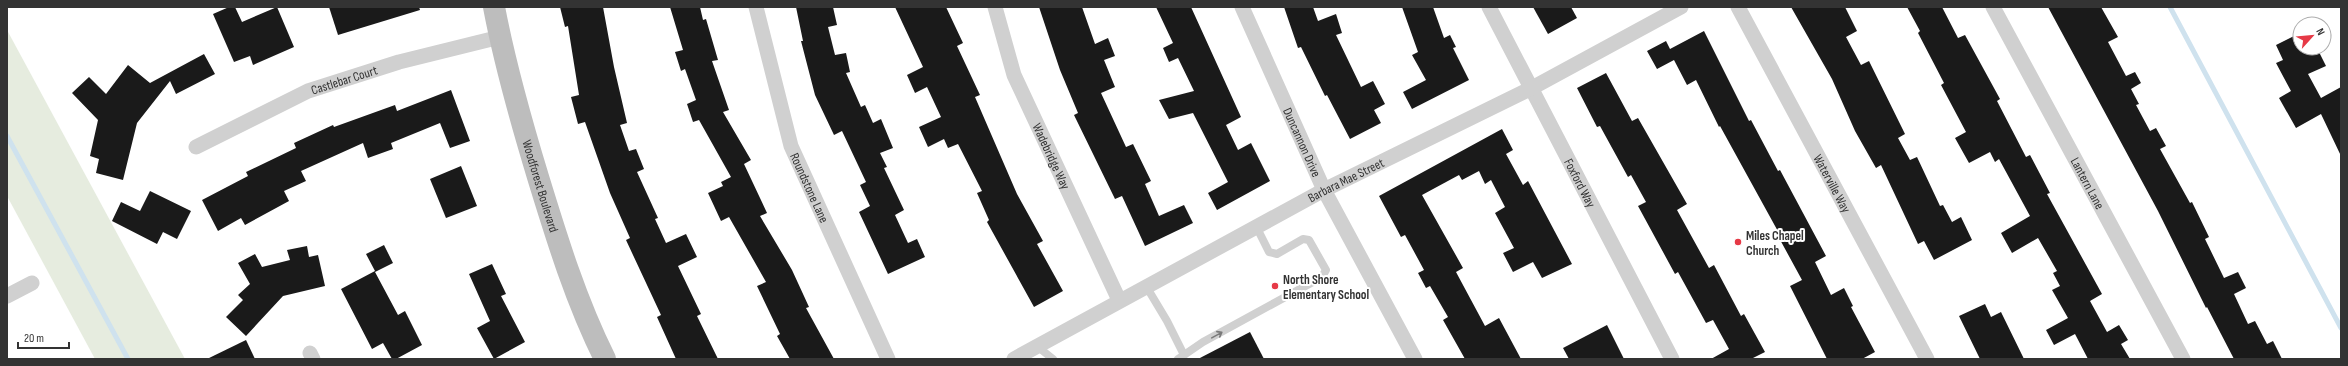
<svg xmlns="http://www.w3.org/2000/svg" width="2348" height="366" font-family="'Sofia Sans Condensed',sans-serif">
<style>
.green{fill:#e6ecdf}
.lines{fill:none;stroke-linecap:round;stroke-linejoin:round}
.stream{stroke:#cfe2ee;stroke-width:5}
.building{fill:#1a1a1a}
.lane{stroke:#d0d0d0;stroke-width:8}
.street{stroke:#d0d0d0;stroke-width:15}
.secondary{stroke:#bdbdbd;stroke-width:22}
.oneway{stroke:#7a7a7a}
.poi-dot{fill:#e63946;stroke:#fff;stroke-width:1.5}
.labels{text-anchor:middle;stroke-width:4;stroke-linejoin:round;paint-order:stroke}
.street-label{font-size:13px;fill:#333;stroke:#fff}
.poi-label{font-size:13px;font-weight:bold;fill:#333;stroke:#fff;text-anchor:start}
</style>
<rect width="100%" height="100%" fill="#fff"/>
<polygon class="green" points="7,30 185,359 95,359 7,196"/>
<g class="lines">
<g class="stream">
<polyline points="2170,7 2341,328"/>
<polyline points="7,136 128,359"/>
</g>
</g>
<g class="building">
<polygon points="229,7 235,7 242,22 277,7 294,47 253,65 250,56 234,62 213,14"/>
<polygon points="329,7 419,7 420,10 338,35"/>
<polygon points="560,7 603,7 614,67 627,123 620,125 629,151 636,149 644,169 637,172 658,218 655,219 666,243 686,234 697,257 678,266 701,314 697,316 718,359 676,359 657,317 661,315 626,240 630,238 610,193 585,122 578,124 571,97 579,95 568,26 565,27"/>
<polygon points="670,7 700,7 703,20 706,19 718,60 712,61 729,110 723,112 751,160 744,164 767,213 760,216 792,270 809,307 806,308 834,359 790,359 777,336 780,334 757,286 766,282 729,217 721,221 708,193 723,186 721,182 731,177 699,120 693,122 687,104 696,100 685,69 681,71 675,52 683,50"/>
<polygon points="796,7 833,7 837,25 828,27 835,55 846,53 850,72 846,73 861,107 865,105 873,123 881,119 893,148 880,153 887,167 884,168 904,210 895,215 908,243 917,239 925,257 888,274 859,212 870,206 860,185 866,182 842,131 834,135 815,95 801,41 803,41"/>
<polygon points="895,7 946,7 963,43 957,46 980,95 975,97 1017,194 1043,241 1037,244 1063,291 1034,307 987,222 989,220 977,193 982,191 958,144 948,148 944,139 928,147 919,127 941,117 927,87 915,93 907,75 923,67"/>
<polygon points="1039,7 1082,7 1095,44 1108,38 1115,56 1104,60 1115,87 1101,93 1126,147 1133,144 1151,181 1145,184 1159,216 1184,205 1193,223 1145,246 1122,196 1115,199 1074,115 1078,113 1060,70"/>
<polygon points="1156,7 1191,7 1241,117 1226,125 1238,150 1251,143 1270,181 1217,210 1208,193 1228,182 1193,113 1169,119 1159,100 1194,91 1178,58 1169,62 1163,48 1173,43"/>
<polygon points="1284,7 1313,7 1318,21 1336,14 1342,33 1336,35 1361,87 1373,81 1385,104 1374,110 1381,123 1350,139 1327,95 1325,96 1301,47 1298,48"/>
<polygon points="1402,7 1433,7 1444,38 1450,35 1456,47 1453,48 1469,80 1412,109 1403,92 1426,80 1412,55 1418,52"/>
<polygon points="1533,7 1571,7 1577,18 1548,34"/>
<polygon points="1791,7 1845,7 1857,31 1846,37 1861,65 1869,61 1905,134 1898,138 1910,160 1917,157 1940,206 1943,205 1952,222 1961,217 1972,240 1934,260 1924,241 1918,244 1881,165 1876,168 1855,131 1832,79"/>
<polygon points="1907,7 1942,7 1958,38 1965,35 2000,99 1997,101 2026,157 2030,155 2050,193 2047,194 2102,294 2090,301 2107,332 2119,325 2128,340 2121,344 2130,359 2088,359 2075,334 2054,345 2046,330 2068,318 2052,290 2060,286 2053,273 2057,271 2038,238 2012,253 2001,233 2030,216 1999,159 1995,162 1990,152 1969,163 1955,138 1966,132 1941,85 1944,83 1918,33 1920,31"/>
<polygon points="2048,7 2101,7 2118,37 2108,42 2126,76 2135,72 2141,83 2131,89 2139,104 2136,105 2150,131 2156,128 2166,146 2160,149 2190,203 2192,202 2209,237 2205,239 2224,278 2238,272 2246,288 2234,294 2248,324 2255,321 2267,344 2273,341 2282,359 2234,359 2207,307 2206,308 2158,211"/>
<polygon points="1704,31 1749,121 1751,120 1778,171 1780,170 1826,256 1815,262 1831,295 1844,288 1853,306 1851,307 1875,352 1862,359 1827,359 1790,286 1802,280 1778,236 1780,235 1720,126 1719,127 1696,80 1687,85 1674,60 1657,69 1647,51 1666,41 1670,49"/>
<polygon points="2300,33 2300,48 2317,48 2326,66 2308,74 2321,98 2341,87 2341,156 2321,114 2296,128 2279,98 2291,91 2276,63 2283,60 2276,45"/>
<polygon points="204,54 215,74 176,94 170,81 137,123 123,180 96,173 99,159 90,156 98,120 72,93 89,77 106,94 128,65 150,83"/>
<polygon points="1606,73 1632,121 1638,118 1687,204 1677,210 1709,268 1714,265 1741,316 1744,314 1765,352 1751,359 1711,359 1729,349 1713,320 1706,323 1678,272 1675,274 1638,206 1646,202 1631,175 1628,177 1600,126 1597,127 1577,88"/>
<polygon points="451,90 470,141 450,148 440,123 391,143 393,149 368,158 363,143 301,171 306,181 284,191 289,201 245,225 241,218 218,231 202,200 248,176 246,172 296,148 294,143 333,125 334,127 395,105 397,111"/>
<polygon points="1502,129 1513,150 1506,154 1523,185 1528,181 1572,264 1542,278 1533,262 1513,272 1503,253 1514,248 1495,213 1505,207 1491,180 1485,184 1479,171 1462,180 1459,175 1422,195 1463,268 1456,272 1485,326 1499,318 1521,359 1465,359 1443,320 1448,317 1430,286 1426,288 1418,273 1424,270 1405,235 1401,237 1379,196"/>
<polygon points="461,166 477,206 446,218 430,179"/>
<polygon points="150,191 191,211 177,239 163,232 157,244 112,221 121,202 140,211"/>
<polygon points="384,245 393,263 375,272 398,315 405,311 422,345 396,359 392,359 383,343 372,349 341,289 375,271 366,254"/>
<polygon points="307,246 309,257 318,255 325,286 283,296 246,336 226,317 243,300 238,295 250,284 238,263 255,254 262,267 290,260 287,250"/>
<polygon points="492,264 506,294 501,296 525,342 494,359 477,328 490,321 469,274"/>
<polygon points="1985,304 1991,317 2001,312 2024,359 1980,359 1959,316"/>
<polygon points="1607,325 1624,359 1569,359 1563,348"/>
<polygon points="1250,332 1264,359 1198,359"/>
<polygon points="246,340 255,359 207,359"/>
</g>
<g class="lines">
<g class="lane">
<polyline points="1146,286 1167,321 1184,355 1178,359"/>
<polyline points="1038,347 1053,359"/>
<polyline points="1184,355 1203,342 1322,277 1326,270 1309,240 1303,239 1277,254 1269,252 1256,226"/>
</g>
<g class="street">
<path id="s1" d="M756,7L791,146L888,359"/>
<path id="s2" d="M995,7L1014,75L1119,300"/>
<path id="s3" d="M1242,7L1324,190L1415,359"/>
<path id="s4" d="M1489,7L1672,359"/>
<path id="s5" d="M1738,7L1927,359"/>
<path id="s6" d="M1993,7L2183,359"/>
<path id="s7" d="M196,147L308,91L399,62L500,37"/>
<polyline points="7,296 32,283"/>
<polyline points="310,353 313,359"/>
<path id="s8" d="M1014,359L1324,190L1530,89L1681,7"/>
</g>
<path class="secondary" id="s9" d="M494,7C505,65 521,121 538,177C557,239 576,301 605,359"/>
</g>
<defs><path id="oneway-shaft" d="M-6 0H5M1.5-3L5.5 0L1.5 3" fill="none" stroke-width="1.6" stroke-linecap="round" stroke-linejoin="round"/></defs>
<use class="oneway" href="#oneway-shaft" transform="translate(1217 335) rotate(-29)"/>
<g class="poi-dot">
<circle cx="1738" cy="242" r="4"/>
<circle cx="1275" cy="286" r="4"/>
</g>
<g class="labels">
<g class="street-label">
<text dy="5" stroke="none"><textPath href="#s7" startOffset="163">Castlebar Court</textPath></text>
<text dy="5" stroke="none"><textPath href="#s3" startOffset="148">Duncannon Drive</textPath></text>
<text dy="5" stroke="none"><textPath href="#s2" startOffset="160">Wadebridge Way</textPath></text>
<text dy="5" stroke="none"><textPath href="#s8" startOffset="377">Barbara Mae Street</textPath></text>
<text dy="5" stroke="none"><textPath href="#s4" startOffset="198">Foxford Way</textPath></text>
<text dy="5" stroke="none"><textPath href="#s5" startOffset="200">Waterville Way</textPath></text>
<text dy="5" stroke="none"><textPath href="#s6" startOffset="200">Lantern Lane</textPath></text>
<text dy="5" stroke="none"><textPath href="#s9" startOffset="185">Woodforest Boulevard</textPath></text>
<text dy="5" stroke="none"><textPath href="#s1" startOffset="189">Roundstone Lane</textPath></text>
</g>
<g class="poi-label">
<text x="1746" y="240">Miles Chapel<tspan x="1746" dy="15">Church</tspan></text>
<text x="1283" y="284">North Shore<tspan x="1283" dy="15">Elementary School</tspan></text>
</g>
</g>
<rect width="2348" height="366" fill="none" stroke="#333333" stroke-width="16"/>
<g transform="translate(2312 36) rotate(63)"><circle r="19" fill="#ffffff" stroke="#adadad"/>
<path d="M0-3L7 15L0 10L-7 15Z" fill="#e63946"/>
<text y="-6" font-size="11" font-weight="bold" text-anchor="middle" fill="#333333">N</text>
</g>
<path d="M18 342v6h51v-6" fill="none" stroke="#333333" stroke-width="2"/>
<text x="24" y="342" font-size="12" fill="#333333" stroke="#ffffff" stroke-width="3" paint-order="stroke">20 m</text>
</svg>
